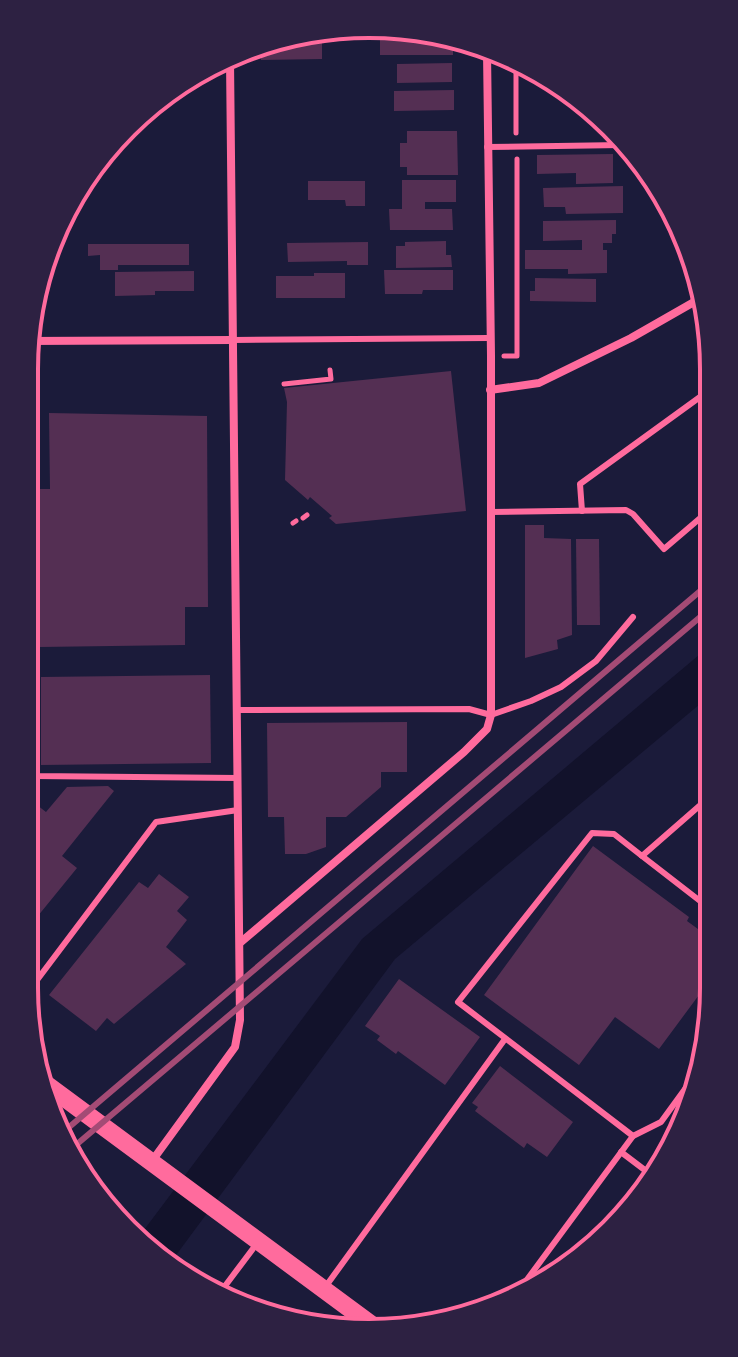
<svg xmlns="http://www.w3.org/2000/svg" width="738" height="1357" font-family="Lato,sans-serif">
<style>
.water{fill:#12122b}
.building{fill:#542f53}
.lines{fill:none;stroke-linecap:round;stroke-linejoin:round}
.path{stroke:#ff6b9d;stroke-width:5}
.service{stroke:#ff6b9d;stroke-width:6}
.minor{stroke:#ff6b9d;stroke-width:8}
.primary{stroke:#ff6b9d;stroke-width:18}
.rail{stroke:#a44b75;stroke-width:6}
.rim{fill:none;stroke:#ff6b9d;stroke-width:4}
</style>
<rect width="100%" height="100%" fill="#1b1b3a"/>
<polygon class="water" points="712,644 712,694 395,959 168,1266 138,1238 362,939"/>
<g class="building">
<polygon points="316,33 322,33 322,59 261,60 261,45 270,40 291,41 291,35"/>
<polygon points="441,36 453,40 453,55 380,55 380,37"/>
<polygon points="452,63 452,82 397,83 397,64"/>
<polygon points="454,90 454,110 394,111 394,91"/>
<polygon points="407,131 457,131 458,175 407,175 407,167 400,167 400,143 407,143"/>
<polygon points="613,154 613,183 576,184 576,173 537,174 537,155"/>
<polygon points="402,180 456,180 456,202 425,202 425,209 452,209 453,230 390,230 389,209 402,209"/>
<polygon points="308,181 365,181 365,206 346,206 345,200 308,200"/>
<polygon points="623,186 623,213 566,214 565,207 544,207 543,188"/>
<polygon points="70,196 81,196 81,209 66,210"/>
<polygon points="616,220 616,234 612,234 612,243 603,243 603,250 607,250 607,273 568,274 568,269 525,269 525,250 582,250 582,240 543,241 543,221"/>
<polygon points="446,241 446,255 451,255 452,267 396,268 396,246 405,246 405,242"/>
<polygon points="368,242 368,265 347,265 347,261 288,262 287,243"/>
<polygon points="88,244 189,244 189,265 118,265 118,270 100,270 100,255 88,256"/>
<polygon points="384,270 453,270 453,290 423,290 422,294 385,294"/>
<polygon points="194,271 194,291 155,291 155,295 115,296 115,272"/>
<polygon points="314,273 345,273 345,298 276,298 276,276 314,276"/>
<polygon points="535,278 596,279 596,302 530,301 530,291 535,291"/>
<polygon points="451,371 466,511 336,524 329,518 332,516 310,497 308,500 285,480 287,402 284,388"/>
<polygon points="49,413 207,416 208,607 185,607 185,645 40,647 38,489 50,489"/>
<polygon points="525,525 544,525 544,538 571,539 572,635 557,640 558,649 525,658"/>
<polygon points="576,539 599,539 600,625 577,625"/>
<polygon points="210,675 211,763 41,765 41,677"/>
<polygon points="407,722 407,772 381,772 381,787 346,817 326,817 326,847 306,854 285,854 284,817 268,817 267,723"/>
<polygon points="108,786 114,791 62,856 77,868 24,933 24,795 46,812 67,787"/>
<polygon points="593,846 689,917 687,921 713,940 713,976 659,1049 615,1017 579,1065 484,995"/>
<polygon points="159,874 189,897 177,911 187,920 166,947 186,964 114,1024 107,1018 96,1031 49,995 139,882 148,888"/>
<polygon points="399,979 480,1037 445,1085 398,1051 396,1054 377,1040 380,1036 365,1026"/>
<polygon points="500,1066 573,1122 547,1157 527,1143 524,1148 475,1111 478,1107 472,1103"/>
</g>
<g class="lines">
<g class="path">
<polyline points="516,61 516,133"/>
<polyline points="504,356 517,356 517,159"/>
<polyline points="284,384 331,379 330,370"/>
<polyline points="303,518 307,515"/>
<polyline points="293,523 296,521"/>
</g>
<g class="service">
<polyline points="487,147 622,145"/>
<polyline points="233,340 489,338"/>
<polyline points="34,341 34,776 238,778"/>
<polyline points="582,511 580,484 711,389"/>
<polyline points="490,512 626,510 633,514 664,549 712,508"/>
<polyline points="237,710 469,709 491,715 531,701 561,687 596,661 633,617"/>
<polyline points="642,856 713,911"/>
<polyline points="25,996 156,822 238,810"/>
<polyline points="633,1136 661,1122 693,1078"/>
<polyline points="621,1152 654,1177"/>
<polyline points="326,1286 505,1039"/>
<polyline points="219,1294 258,1242"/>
<polyline points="512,1300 633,1136 458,1002 592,833 614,834 642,856 713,794"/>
</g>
<g class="minor">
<polyline points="26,341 233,340"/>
<polyline points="490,390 539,383 631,338 701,298"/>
<polyline points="241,942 464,752 487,729 491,715 491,356 487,52"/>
<polyline points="152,1161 235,1047 240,1020 230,60"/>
</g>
<polyline class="primary" points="39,1079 380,1331"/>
<g class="rail">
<polyline points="61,1134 712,581"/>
<polyline points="70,1150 712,607"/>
</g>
</g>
<path d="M0 0H738V1357H0ZM369 38H369A331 331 0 0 1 700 369V988A331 331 0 0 1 369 1319H369A331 331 0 0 1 38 988V369A331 331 0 0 1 369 38Z" fill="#2d2142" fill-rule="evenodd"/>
<path class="rim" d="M369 38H369A331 331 0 0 1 700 369V988A331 331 0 0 1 369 1319H369A331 331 0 0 1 38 988V369A331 331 0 0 1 369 38Z"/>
</svg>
